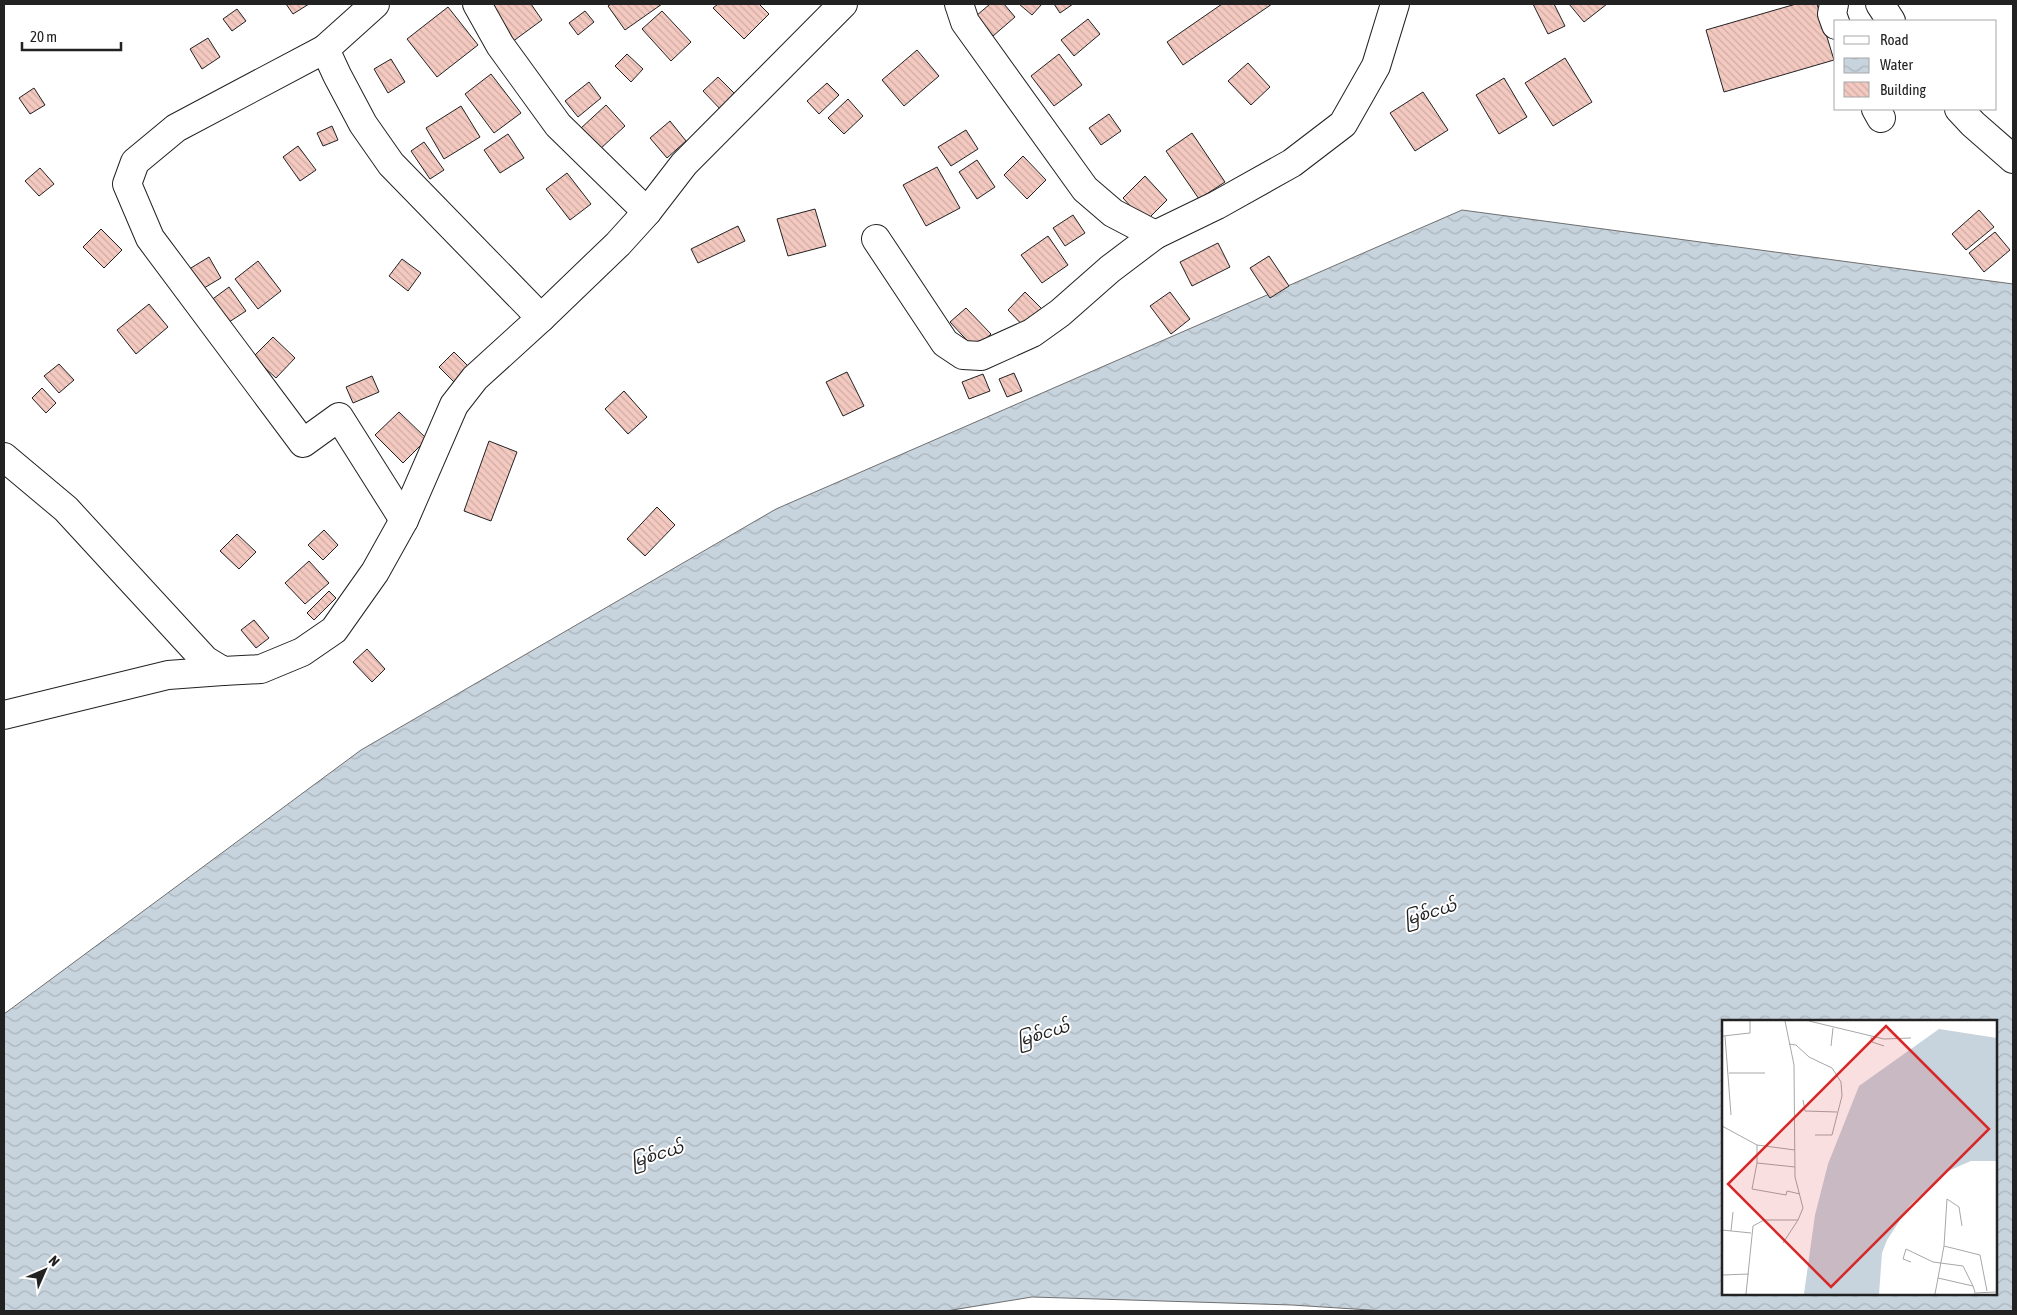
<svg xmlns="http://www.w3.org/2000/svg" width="2017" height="1315" font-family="'Asap Condensed','Noto Sans Myanmar',sans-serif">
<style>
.water{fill:url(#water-waves);stroke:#6f6f6f;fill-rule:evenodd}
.building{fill:url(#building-back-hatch);stroke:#222}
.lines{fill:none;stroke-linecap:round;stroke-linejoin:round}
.minor-casing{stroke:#222;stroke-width:30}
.minor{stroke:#fff;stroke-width:28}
.labels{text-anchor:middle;stroke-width:4;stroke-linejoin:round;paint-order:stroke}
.water-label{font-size:16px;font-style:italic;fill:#222;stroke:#fff}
.inset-road{fill:none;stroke:#a7a7a7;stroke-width:1}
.view{fill:#d62828;fill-opacity:0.15;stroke:#d62828;stroke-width:2.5}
.inset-edge{fill:none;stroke:#222;stroke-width:2.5}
</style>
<defs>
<pattern id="water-waves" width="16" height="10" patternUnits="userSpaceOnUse" patternTransform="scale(1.25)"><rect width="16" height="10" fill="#c7d3dd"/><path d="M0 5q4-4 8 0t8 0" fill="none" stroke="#abb5bd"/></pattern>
<pattern id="building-back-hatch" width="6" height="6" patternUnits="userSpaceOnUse" patternTransform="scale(1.25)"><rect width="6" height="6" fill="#f3c9c0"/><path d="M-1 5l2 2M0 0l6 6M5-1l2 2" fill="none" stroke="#d0aca5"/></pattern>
</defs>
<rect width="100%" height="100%" fill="#fff"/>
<path class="water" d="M1462,210L2013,284V1311H1385L1292,1305L1032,1297L946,1311H4V1014L361,750L776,509ZM1723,1021H1996V1294H1723Z"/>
<g class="building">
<polygon points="286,4 309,4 293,14"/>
<polygon points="496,4 531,4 542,20 512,42 489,9"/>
<polygon points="611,4 662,4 625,30 608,6"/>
<polygon points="718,4 759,4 769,14 744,39 713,8"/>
<polygon points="990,4 1004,4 1015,17 993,36 976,16"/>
<polygon points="1019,4 1042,4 1032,15"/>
<polygon points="1054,4 1073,4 1060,13"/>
<polygon points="1222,4 1272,4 1183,65 1167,42"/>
<polygon points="1533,4 1554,4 1565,26 1548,34"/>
<polygon points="1569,4 1607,4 1584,22"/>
<polygon points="1796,4 1817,4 1834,60 1724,92 1706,30"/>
<polygon points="448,7 478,45 437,77 407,39"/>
<polygon points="237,9 246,21 232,31 223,19"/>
<polygon points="585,11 594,22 578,35 569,23"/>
<polygon points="662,11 691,42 671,61 642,29"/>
<polygon points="1088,19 1100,34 1074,56 1061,40"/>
<polygon points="208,38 220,57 202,69 190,49"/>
<polygon points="917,50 939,76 904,106 882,80"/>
<polygon points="627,54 643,69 631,82 615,66"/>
<polygon points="1059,54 1082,85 1054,106 1031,76"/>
<polygon points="1565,58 1592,102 1553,126 1525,83"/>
<polygon points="391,59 405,82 388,93 374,69"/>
<polygon points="1248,63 1270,87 1251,105 1228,81"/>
<polygon points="491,74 521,113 494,133 465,94"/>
<polygon points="718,77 738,97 723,112 703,91"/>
<polygon points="1504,78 1527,117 1499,134 1476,95"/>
<polygon points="589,82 601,98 578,117 565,101"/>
<polygon points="827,83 839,95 819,114 807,101"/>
<polygon points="34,88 45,105 30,114 19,98"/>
<polygon points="1423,92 1448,130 1415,151 1390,113"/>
<polygon points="848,99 863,116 844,134 828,118"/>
<polygon points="606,105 625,126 599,150 580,129"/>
<polygon points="461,106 480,137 444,159 426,128"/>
<polygon points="1109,114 1121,131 1101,145 1089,128"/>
<polygon points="670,121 686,141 667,158 650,138"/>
<polygon points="332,126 338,140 323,146 317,133"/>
<polygon points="966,130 978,149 951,166 938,147"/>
<polygon points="1192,133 1225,182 1199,199 1166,151"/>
<polygon points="508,134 524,158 500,173 484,150"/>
<polygon points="424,142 444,170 430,179 411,151"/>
<polygon points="298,146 316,170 300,181 283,157"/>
<polygon points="1023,156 1046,180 1027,199 1004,175"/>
<polygon points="977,160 995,187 977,199 959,172"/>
<polygon points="937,167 960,208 926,226 903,185"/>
<polygon points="40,168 54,184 39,196 25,181"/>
<polygon points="567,173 591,204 570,220 546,189"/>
<polygon points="1145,176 1167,200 1145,222 1123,198"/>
<polygon points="815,209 826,246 788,256 777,219"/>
<polygon points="1979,210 1994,227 1966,250 1952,234"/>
<polygon points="1073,215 1085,233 1065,246 1053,228"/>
<polygon points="738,226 745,241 698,263 691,249"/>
<polygon points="101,229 122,250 104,268 83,247"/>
<polygon points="1995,232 2010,250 1984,272 1969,253"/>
<polygon points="1048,236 1068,265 1042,283 1021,255"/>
<polygon points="1218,243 1230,267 1192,286 1180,262"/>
<polygon points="1269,256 1289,286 1270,298 1250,268"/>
<polygon points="209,257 221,278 199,291 186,271"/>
<polygon points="402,259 421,273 408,291 389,276"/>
<polygon points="258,261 281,291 258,309 235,279"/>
<polygon points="229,287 246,311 226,324 210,301"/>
<polygon points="1025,292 1047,314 1029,332 1008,310"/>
<polygon points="1170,292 1190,319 1171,334 1150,306"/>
<polygon points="149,304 168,327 136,354 117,330"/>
<polygon points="966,308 991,334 975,349 950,322"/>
<polygon points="273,337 295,358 276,378 253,357"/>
<polygon points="454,352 476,374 461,389 439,367"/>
<polygon points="59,364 74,380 59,393 44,376"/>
<polygon points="847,372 864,406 843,416 826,382"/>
<polygon points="1014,373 1022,391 1007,397 999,379"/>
<polygon points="983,374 990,391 969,399 962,382"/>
<polygon points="372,376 379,392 353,403 346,387"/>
<polygon points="42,388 56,403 46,413 32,398"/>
<polygon points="624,391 647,417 628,434 605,409"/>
<polygon points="399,412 427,439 403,463 375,435"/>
<polygon points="489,441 517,452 491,521 464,511"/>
<polygon points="657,507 675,525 645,556 627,539"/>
<polygon points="324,530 338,545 323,560 308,545"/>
<polygon points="237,534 256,552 239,569 220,551"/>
<polygon points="309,561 329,583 305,604 285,583"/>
<polygon points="329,591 336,598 314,620 307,613"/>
<polygon points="254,620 269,638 256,648 241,630"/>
<polygon points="367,649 385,669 372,682 353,662"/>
</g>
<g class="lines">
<g class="minor-casing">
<g id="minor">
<polyline points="375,4 325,49 337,75 363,124 391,164 541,318"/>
<polyline points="477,4 500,45 558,125 647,212"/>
<polyline points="959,4 965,22 1085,189 1113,213 1155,235"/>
<polyline points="1834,4 1832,14 1836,25"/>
<polyline points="1880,4 1891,21"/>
<polyline points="325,49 176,128 135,162 127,184 150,238 303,443 339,417 404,520"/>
<polyline points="1876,109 1881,118"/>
<polyline points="1959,109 1973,124 2013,159"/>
<polyline points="876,239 945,343 963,355 981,356 1032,333 1060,313 1110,269 1155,235 1217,205 1292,163 1343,124 1376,66 1395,4"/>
<polyline points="4,457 66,509 205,660 223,671 261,669 302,652 334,630 375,572 404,520 454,405 475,378 541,318 618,244 647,212 684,164 843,4"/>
<polyline points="4,715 168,675 223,671"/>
</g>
</g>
<use href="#minor" class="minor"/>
</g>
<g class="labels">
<g class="water-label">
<text transform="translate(1430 912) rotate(-17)" y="6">မြစ်ငယ်</text>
<text transform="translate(1043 1033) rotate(-17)" y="6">မြစ်ငယ်</text>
<text transform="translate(657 1154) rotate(-17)" y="6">မြစ်ငယ်</text>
</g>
</g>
<g transform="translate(1722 1020)">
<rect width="275" height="275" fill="#fff"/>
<path d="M217,9L275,18V141H249L226,151L188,185L165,220L160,233L157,274H82L93,195L106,144L137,66Z" fill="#c7d3dd"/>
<path class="inset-road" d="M87,1L162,19L189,18M1,16L28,13V1M3,16L9,95M149,17L150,22L162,26M67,24L74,25L87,37L110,48L119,62L120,76L110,115H93M109,26L111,8M7,53H43M81,80L83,91L115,92M0,106L35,125V143L73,147M35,125L73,130M35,143L30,169L64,175L65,171L78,174M0,210L29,213M9,211L11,192M61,223L76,200M222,226L225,179L237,187L240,206M189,242L181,239L184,229L211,242L241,246L251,266M0,255L27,254M216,258L251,266L253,272M252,273L275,272M24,274L31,206L42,200H76L81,188L73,157L72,45L63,1M213,274L222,226L258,235L265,271"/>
<path class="view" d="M164,6L267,109L109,267L6,164Z"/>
<rect width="275" height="275" class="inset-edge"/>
</g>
<rect width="2017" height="1315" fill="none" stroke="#222222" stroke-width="10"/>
<rect x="1834" y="20" width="162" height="90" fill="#ffffff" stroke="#a7a7a7"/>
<rect x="1844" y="36" width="25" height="8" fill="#ffffff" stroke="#a7a7a7"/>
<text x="1880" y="45" font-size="15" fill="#222222">Road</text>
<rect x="1844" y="58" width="25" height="15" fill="url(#water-waves)" stroke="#a7a7a7"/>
<text x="1880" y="70" font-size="15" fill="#222222">Water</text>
<rect x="1844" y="82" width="25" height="15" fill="url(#building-back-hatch)" stroke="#a7a7a7"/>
<text x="1880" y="95" font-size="15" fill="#222222">Building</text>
<g transform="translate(45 1270) rotate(45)" stroke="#ffffff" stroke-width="4" paint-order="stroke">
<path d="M0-4L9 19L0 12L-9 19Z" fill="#222222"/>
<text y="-8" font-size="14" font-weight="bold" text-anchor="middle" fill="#222222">N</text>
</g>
<path d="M22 42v8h99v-8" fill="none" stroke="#222222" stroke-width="2.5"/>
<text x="30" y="42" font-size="15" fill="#222222" stroke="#ffffff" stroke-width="4" paint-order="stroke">20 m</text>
</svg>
